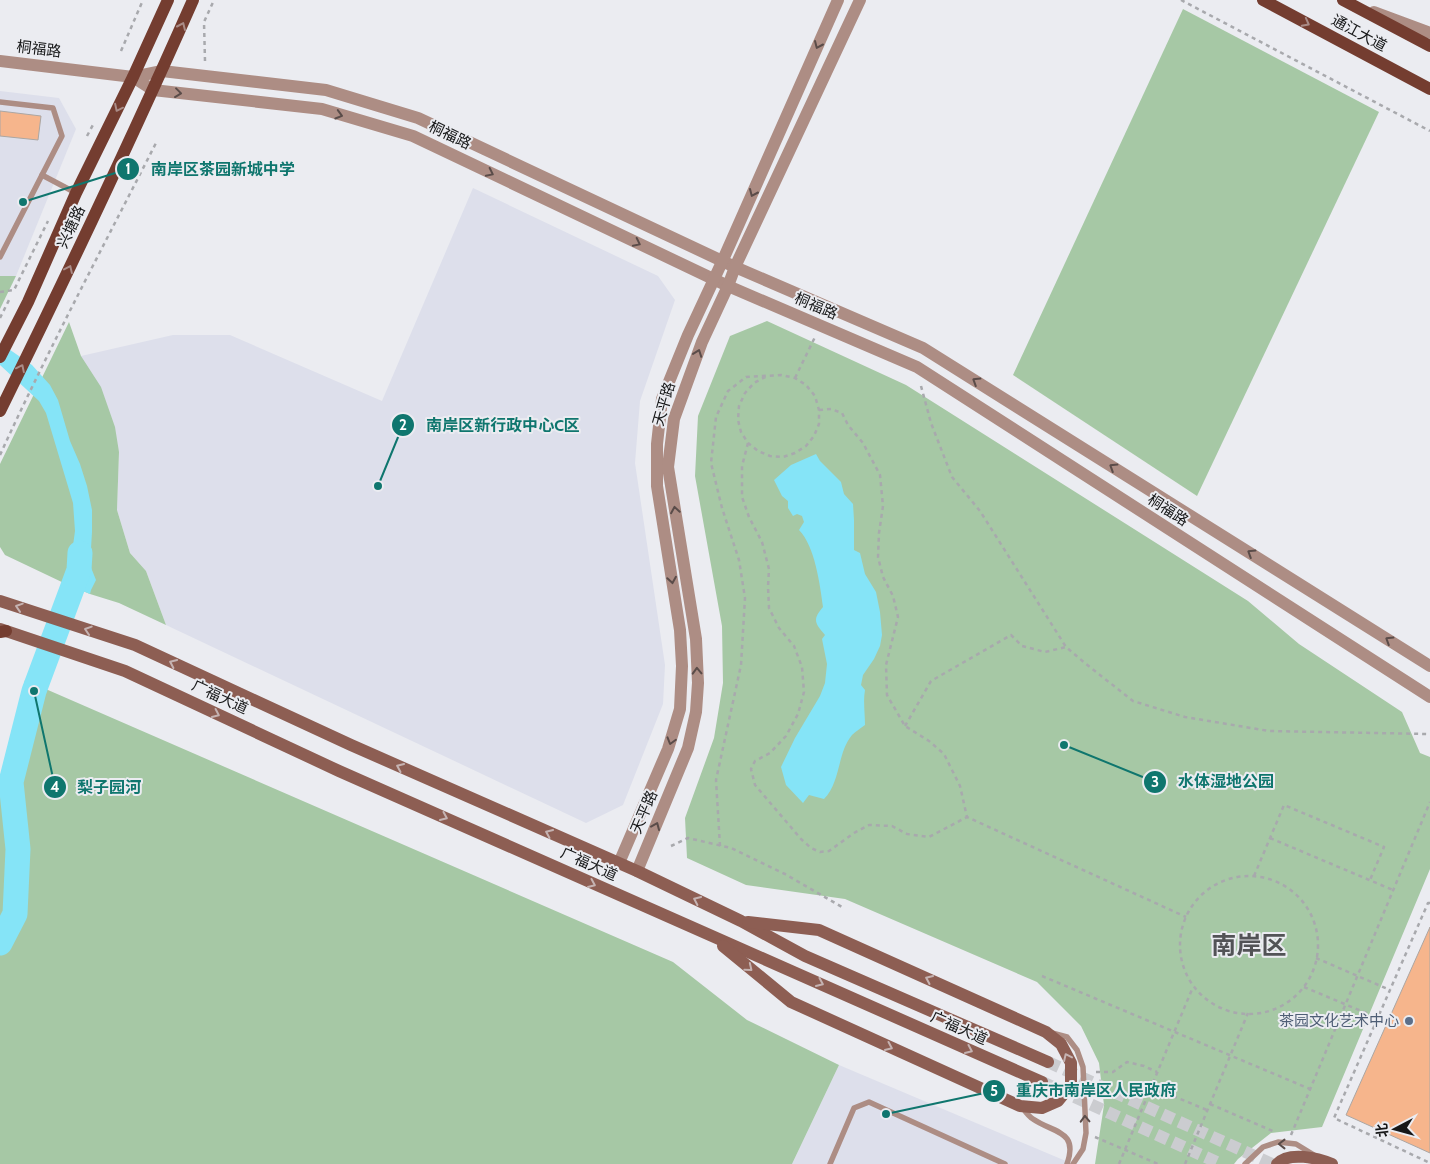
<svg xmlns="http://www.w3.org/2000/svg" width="1430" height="1164" font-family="Cabin,'Noto Sans SC',sans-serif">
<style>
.built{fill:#dddfeb}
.green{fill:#a6c8a5}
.water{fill:#85e4f7}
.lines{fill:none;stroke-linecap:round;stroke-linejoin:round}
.river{stroke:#85e4f7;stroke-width:25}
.building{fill:#f6b58c;stroke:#aba6a3}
.secondary-tunnel{stroke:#cbccd0;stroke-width:12;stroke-dasharray:12 6;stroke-linecap:butt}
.path{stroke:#a8a9ad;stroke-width:2.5;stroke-dasharray:4 4;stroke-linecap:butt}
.service{stroke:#ad8d84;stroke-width:5.5}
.tertiary{stroke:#ad8d84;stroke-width:12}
.secondary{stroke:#8d5e53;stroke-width:12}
.primary{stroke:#743d30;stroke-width:12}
.oneway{stroke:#aa8c87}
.oneway2{stroke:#5a4c49}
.oneway3{stroke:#c5b3b2}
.service-dot{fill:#5c6f8a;stroke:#ebecf1;stroke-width:2}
.labels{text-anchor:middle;stroke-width:4;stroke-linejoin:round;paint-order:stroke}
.street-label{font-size:15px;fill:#161718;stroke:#ebecf1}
.service-label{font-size:15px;fill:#4e5e75;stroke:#ebecf1;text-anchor:end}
.town-label{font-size:25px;font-weight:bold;fill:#525356;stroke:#ebecf1}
.leader{fill:none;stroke:#0f766e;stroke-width:2}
.callout-dot{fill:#0f766e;stroke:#ebecf1;stroke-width:2}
.mark-label{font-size:15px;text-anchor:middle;font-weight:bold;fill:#fff}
.callout-label{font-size:16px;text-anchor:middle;font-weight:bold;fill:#0f766e;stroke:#ebecf1;stroke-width:4;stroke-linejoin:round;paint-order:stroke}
</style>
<rect width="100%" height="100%" fill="#ebecf1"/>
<g class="built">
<polygon points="0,91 59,98 76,129 16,276 0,276"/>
<polygon points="473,188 658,276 675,300 640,401 635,463 665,665 663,704 623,805 586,823 166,625 146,571 130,553 117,510 119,452 81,356 173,335 230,335 382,401"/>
<polygon points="839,1065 1073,1164 792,1164"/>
</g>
<g class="green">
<polygon points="1183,9 1379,112 1197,496 1013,375"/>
<polygon points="0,276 16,276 0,309"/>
<polygon points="767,321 906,385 1248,601 1299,644 1402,712 1420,753 1430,757 1430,869 1322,1127 1271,1133 1238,1159 1234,1164 1095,1164 1104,1105 1099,1063 1081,1026 1037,982 845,899 746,885 687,858 685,818 714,738 723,683 722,626 695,476 698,416 730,336"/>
<polygon points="69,322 81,356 101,387 115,427 119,452 117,510 130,553 146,571 166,625 119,603 90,594 66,584 5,555 0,547 0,464"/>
<polygon points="25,680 673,962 747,1020 839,1065 792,1164 0,1164 0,777"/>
</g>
<g class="water">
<polygon points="0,343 32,365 50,385 58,400 70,441 80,464 87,486 92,510 92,532 90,565 96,580 91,590 90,594 66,584 70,578 68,575 72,569 71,560 75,531 73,503 46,413 39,401 0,365"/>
<path d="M816,454L820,461L841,482L844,494L853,504L854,520V550L860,553L865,574L876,592L880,612L882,635L880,646L874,659L863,675L861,685L865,690C863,701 865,713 865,725C861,728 856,731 852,735C837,753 841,782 824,799L809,795L803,803L786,785L781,767L795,738L820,696L825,683L827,664L822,639L825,635C815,623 812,620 823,607C820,585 815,546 799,530L804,522L802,516L797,514L793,516L788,508V501L782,496L774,480L791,465Z"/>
</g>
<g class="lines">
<polyline class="river" points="0,943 15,914 18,849 11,782 34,691 79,570 80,553"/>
</g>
<g class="building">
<polygon points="0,111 41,116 38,140 0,136"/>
<polygon points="1430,927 1430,1153 1346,1115"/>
</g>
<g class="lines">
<g class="secondary-tunnel">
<polyline points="1048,1062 1272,1164"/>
<polyline points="1042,1082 1221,1164"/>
</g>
<g class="path">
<polyline points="1181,0 1430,131"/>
<polyline points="121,51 143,0"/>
<polyline points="205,61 204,22 214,0"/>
<polyline points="87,136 94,123"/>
<polyline points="0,292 14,290 48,221"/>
<polyline points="0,318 10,298"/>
<polyline points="795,378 815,337"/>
<polyline points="921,386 931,423 952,477 980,511 1066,647 1086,664 1133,701 1185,717 1269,731 1428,734"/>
<polyline points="819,410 831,409 842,413 848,425 863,443 880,475 883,506 879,533 878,557 883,577 893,596 898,617 886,665 887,695 905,726 929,741 944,754 960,786 967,817 1186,917"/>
<polyline points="748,443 742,466 742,497 749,517 762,542 769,569 768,587 769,608 779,628 794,646 802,667 804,692 798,714 786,736 770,753 755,761 751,769 755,785 801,839 811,848 820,852 829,851 854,833 869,825 892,826 907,834 929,837 967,817"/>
<path d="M0,455C49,348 104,245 157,141"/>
<polyline points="905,726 931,681 1011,635 1022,646 1045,652 1066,647"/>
<polyline points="1270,838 1393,890"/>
<polyline points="671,846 688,838 731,848 785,874 842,907"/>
<polyline points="720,846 716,780 741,665 745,598 739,560 722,508 711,463 716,417 728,391 746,377 781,375 795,378 806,385 815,396 819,410 819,424 814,436 806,446 795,453 783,457 770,456 758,451 748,443 741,432 738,420 739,406 745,393 754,383 767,376"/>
<circle cx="1249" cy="945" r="69"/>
<polyline points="1254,876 1284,805 1384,847 1370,880"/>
<polyline points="1430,903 1428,903 1334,1118 1430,1163"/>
<polyline points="1316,958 1390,990"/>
<polyline points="1042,976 1310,1089"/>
<polyline points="1304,987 1378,1018"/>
<polyline points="1096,1072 1113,1072 1127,1062 1144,1066 1157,1072"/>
<polyline points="1151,1087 1207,1110"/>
<polyline points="1210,1104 1275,1132"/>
<polyline points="1291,1135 1430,802"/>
<polyline points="1095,1137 1158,1164"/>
<polyline points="1119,1164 1193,987"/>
<polyline points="1185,1164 1248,1013"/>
</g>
<g class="service">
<polyline points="0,102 53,108 62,136 0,257"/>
<polyline points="42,175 76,193"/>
<polyline points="1052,1033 1067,1037 1077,1050 1083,1067 1086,1133 1083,1149 1073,1164"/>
<path d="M1022,1107C1025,1111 1028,1116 1033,1119C1053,1133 1079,1130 1067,1164"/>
<polyline points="830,1164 854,1108 869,1102 1005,1164"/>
<polyline points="1245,1164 1263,1147 1278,1142 1296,1144 1314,1155"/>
</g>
<g class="tertiary">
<polyline points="1374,12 1430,33"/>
<polyline points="0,61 133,77 162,71 326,90 418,118 735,267 923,348 1430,666"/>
<polyline points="133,77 153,90 322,109 413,136 728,286 917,367 1430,697"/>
<polyline points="619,863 668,749 680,709 682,666 680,630 657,486 657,444 662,399 688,335 722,262 838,0"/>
<polyline points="637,871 688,748 696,712 698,683 696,639 668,467 674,419 702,342 728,286 735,267 860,0"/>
</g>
<g class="secondary">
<polyline points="0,601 135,645 351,745 637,871 741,921 805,956 1048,1062"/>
<polyline points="0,629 125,671 339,771 1042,1082"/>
<polyline points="723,946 791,1002 1020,1106 1042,1108 1058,1101 1071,1085 1071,1063 1061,1044 1046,1032 819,930 748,922"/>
<path d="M1277,1164C1289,1151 1318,1158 1332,1164"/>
</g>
<g class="primary">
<polyline points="1263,0 1430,89"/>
<polyline points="1343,0 1430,46"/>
<polyline points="0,357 28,302 76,193 133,77 168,0"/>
<path d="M0,411C67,275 132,138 193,0"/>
<polyline points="0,632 6,631"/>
</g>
</g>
<defs><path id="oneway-chevron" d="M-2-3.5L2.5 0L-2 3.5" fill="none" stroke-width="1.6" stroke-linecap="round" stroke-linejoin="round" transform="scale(1.25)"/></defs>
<g class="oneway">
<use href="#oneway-chevron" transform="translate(1306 23) rotate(28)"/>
<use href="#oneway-chevron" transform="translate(182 26) rotate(-66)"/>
<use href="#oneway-chevron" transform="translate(118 108) rotate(116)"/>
<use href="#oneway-chevron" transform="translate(69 269) rotate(-65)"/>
<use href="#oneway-chevron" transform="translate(21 368) rotate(-64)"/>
</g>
<g class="oneway2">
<use href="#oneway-chevron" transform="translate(818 45) rotate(114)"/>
<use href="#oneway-chevron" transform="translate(178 93) rotate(7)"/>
<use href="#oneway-chevron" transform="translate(339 115) rotate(16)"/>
<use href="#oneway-chevron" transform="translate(490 173) rotate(26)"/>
<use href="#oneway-chevron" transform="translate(753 193) rotate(114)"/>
<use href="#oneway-chevron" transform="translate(637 243) rotate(26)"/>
<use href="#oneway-chevron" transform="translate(698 353) rotate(-70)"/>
<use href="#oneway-chevron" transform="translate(976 381) rotate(-148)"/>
<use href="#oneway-chevron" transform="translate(1113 467) rotate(-148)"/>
<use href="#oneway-chevron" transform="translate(675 510) rotate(-99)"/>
<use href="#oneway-chevron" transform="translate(1251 553) rotate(-148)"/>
<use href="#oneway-chevron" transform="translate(672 580) rotate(81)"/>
<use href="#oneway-chevron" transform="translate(1389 640) rotate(-148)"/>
<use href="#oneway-chevron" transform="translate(697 671) rotate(-92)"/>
<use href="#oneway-chevron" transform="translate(671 741) rotate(106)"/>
<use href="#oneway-chevron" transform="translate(656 826) rotate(-67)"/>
<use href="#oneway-chevron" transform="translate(1085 1119) rotate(-92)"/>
<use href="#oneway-chevron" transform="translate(1282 1144) rotate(-180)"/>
</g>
<g class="oneway3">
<use href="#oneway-chevron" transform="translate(19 607) rotate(-162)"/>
<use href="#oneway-chevron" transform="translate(88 630) rotate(-162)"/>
<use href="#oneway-chevron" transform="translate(173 663) rotate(-155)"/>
<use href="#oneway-chevron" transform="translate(216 714) rotate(25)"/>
<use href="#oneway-chevron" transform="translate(400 767) rotate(-156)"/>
<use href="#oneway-chevron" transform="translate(444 817) rotate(24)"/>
<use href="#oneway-chevron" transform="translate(549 833) rotate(-156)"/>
<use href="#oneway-chevron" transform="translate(592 884) rotate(24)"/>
<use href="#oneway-chevron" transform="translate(697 900) rotate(-155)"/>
<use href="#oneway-chevron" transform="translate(749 968) rotate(39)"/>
<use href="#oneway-chevron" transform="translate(929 979) rotate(-156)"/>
<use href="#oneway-chevron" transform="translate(820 983) rotate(24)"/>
<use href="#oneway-chevron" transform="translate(889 1047) rotate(24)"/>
<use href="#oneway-chevron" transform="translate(969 1050) rotate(24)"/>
<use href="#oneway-chevron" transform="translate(1067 1057) rotate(-115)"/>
</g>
<circle class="service-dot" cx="1409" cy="1021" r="5"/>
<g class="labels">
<g class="street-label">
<text transform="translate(1359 33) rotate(28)" y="5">通江大道</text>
<text transform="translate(39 49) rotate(7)" y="5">桐福路</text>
<text transform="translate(450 135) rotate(26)" y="5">桐福路</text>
<text transform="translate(71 227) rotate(-65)" y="5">兴塘路</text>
<text transform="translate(816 306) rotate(23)" y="5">桐福路</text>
<text transform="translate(664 404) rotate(-74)" y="5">天平路</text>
<text transform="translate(1168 510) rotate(33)" y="5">桐福路</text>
<text transform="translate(220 697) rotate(25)" y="5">广福大道</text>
<text transform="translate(644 812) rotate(-67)" y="5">天平路</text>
<text transform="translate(589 864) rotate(24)" y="5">广福大道</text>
<text transform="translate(959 1028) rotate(24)" y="5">广福大道</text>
</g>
<g class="service-label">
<text x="1399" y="1026">茶园文化艺术中心</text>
</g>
<g class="town-label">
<text x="1249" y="954">南岸区</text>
</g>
</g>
<path class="leader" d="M23 202L128 169M378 486L403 425M1064 745L1155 782M34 691L55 787M886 1114L994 1091"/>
<g class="callout-dot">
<circle cx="23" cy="202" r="5"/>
<circle cx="378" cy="486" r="5"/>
<circle cx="1064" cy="745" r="5"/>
<circle cx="34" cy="691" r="5"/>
<circle cx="886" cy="1114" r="5"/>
<circle cx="128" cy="169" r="12"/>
<circle cx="403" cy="425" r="12"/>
<circle cx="1155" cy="782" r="12"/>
<circle cx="55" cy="787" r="12"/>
<circle cx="994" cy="1091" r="12"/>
</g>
<g class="mark-label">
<text x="128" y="174">1</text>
<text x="403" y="430">2</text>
<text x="1155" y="787">3</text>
<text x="55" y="792">4</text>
<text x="994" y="1096">5</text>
</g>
<g class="callout-label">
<text x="223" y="175">南岸区茶园新城中学</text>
<text x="503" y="431">南岸区新行政中心C区</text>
<text x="1226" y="787">水体湿地公园</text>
<text x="109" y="793">梨子园河</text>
<text x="1096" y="1096">重庆市南岸区人民政府</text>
</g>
<g transform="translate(1395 1129) rotate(264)" stroke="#ebecf1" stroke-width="4" paint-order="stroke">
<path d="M0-4L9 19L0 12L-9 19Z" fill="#161718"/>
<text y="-8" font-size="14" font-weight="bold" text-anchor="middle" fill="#161718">北</text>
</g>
</svg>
